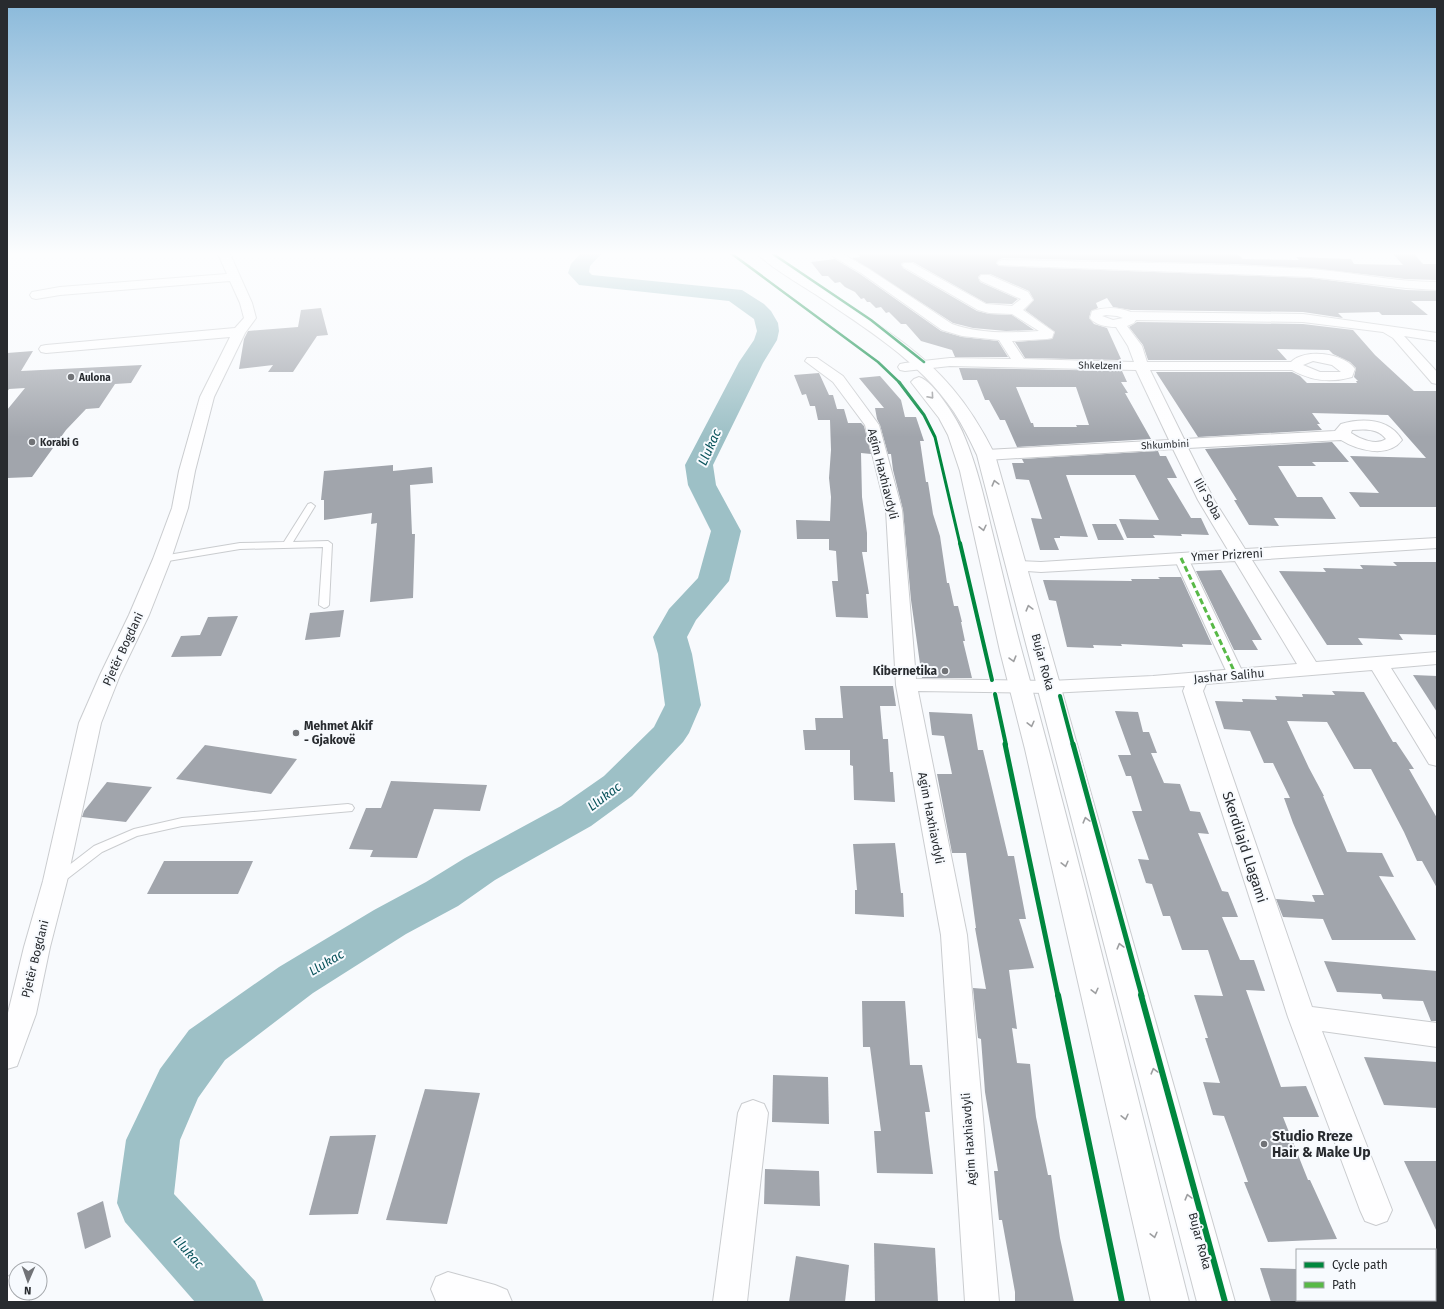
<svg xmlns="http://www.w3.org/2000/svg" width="1444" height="1309" font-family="'Fira Sans',sans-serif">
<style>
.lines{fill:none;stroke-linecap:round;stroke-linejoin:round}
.river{fill:#9dc0c6;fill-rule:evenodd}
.building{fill:#a1a5ac;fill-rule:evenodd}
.service-casing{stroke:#cacccf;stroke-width:2}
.pedestrian-casing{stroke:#cacccf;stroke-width:2}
.minor-casing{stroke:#cacccf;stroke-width:2}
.primary-casing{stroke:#cacccf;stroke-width:2}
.service{fill:#fefeff;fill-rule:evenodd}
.pedestrian{fill:#fefeff;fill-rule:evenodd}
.minor{fill:#fefeff;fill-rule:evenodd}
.primary{fill:#fefeff;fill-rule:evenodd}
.quiet{stroke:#58b947;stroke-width:3;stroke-dasharray:6 3;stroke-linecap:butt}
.cycleway-far4-casing{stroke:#f7fafe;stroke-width:4}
.cycleway-far3-casing{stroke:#f7fafe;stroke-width:5}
.cycleway-far2-casing{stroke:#f7fafe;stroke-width:6}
.cycleway-far1-casing{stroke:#f7fafe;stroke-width:8}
.cycleway-casing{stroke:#f7fafe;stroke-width:8}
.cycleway-far4{stroke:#00873e;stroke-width:2.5}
.cycleway-far3{stroke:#00873e;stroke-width:3}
.cycleway-far2{stroke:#00873e;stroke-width:4}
.cycleway-far1{stroke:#00873e;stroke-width:5}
.cycleway{stroke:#00873e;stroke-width:6}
.oneway{stroke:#9e9fa1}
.poi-dot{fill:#717377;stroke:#f7fafe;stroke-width:1.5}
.labels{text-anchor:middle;stroke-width:4;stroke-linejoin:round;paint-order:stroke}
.far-street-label{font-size:10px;fill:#282b2f;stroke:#f7fafe}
.far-poi-label{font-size:10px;font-weight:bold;fill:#282b2f;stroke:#f7fafe;text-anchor:start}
.street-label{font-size:12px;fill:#282b2f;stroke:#f7fafe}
.poi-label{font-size:12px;font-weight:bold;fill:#282b2f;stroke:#f7fafe;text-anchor:end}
.water-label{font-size:13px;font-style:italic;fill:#09535b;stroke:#f7fafe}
.near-street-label{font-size:14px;fill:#282b2f;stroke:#f7fafe}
.near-poi-label{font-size:14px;font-weight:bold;fill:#282b2f;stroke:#f7fafe;text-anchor:start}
</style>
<rect width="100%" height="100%" fill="#f8fafd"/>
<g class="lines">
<polygon class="river" points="580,254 601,254 590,266 589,272 592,275 742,290 764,304 771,311 778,323 779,331 777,340 763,363 713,465 716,485 741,531 729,581 696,620 687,637 692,654 701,705 689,733 683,742 632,796 591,826 495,880 458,906 406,934 313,993 225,1060 198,1098 180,1140 174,1194 255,1281 264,1302 195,1302 125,1222 117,1203 126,1140 160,1069 189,1030 279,967 374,910 426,882 465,858 561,806 604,776 654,727 665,705 658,654 653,637 669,609 698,578 711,531 688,485 685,465 739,362 754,340 757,331 754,319 729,301 579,285 568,273 571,264"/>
</g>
<g class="building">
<polygon points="858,254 1237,254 1243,259 1299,260 1296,257 1351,259 1354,264 1403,265 1393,254 1414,254 1423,264 1437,264 1437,280 1405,279 1310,268 1233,264 1003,258 998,260 996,263 999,266 1311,278 1406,290 1437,291 1437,301 1411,301 1428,315 1382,315 1379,312 1338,313 1343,318 1303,312 1131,310 1113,307 1107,298 1096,303 1098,308 1091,311 1089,318 1094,324 1107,328 1121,359 1118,360 1025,358 1015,342 1052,339 1055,332 1025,310 1034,300 1029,291 990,274 981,274 978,277 980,282 1018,299 1012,304 986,303 913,262 904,262 901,264 903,268 977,311 989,314 1012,315 1034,330 1006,331 973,328 953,323 852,258 860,257"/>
<polygon points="835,259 860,274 941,331 962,337 998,341 1008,357 955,357 952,350 921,341 906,324 901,324 889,312 886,313 881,307 876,308 870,302 867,302 864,298 861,299 855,292 845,287 840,282 835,283 828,276 822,276 811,262"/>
<polygon points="321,308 328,335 317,336 293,372 268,372 273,365 239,369 244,339 248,331 298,327 301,310"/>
<polygon points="1137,322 1303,324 1353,330 1375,355 1414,391 1437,391 1437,507 1360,507 1349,492 1379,493 1350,456 1426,458 1388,415 1312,413 1320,424 1317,424 1322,430 1198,437 1156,372 1292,372 1300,376 1307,383 1357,383 1356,381 1358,381 1354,377 1356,368 1350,362 1333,354 1329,350 1277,349 1287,360 1148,360 1143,345 1129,327"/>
<polygon points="33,351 21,371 142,365 131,383 115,384 99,408 86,409 66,430 32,477 7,478 7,410 25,388 9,389 7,392 7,353"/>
<path d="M959,368L1122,371L1127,382H1121L1128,393H1125L1151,439L1017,447L1005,420H1000L989,400H985L977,380H963ZM1016,387H1076L1089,425H1076L1077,427H1034L1033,423H1031Z"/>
<polygon points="819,373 829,395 833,395 837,409 844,409 848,423 861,423 864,426 871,454 861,453 862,497 867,533 867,552 862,552 869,594 866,594 868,618 836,617 832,581 838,581 836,551 829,550 829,539 797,539 796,520 830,521 831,497 829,478 831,450 830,420 818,420 815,406 810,406 806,394 802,395 794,375"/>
<polygon points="880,376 901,400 905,417 916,417 924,441 920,441 926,482 928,482 933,514 940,536 947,583 949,583 954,606 958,606 962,622 961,622 965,641 963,641 972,678 922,678 911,600 903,510 893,470 891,454 888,454 880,425 877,419 875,408 884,408 859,378"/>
<polygon points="1332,442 1349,462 1312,462 1316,466 1278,466 1297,497 1322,497 1336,519 1274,518 1279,526 1249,525 1234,500 1237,500 1205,449"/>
<polygon points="1158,451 1160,456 1166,456 1177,478 1167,478 1191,518 1201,518 1209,535 1181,534 1182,536 1153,535 1155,538 1127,538 1119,519 1159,520 1135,475 1066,475 1088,537 1060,536 1060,538 1054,538 1059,550 1040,550 1031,518 1042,519 1029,480 1016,479 1012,463 1024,463 1022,459"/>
<polygon points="393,465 393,471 432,467 433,483 410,485 412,534 415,534 413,598 370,602 377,523 371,524 372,513 324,520 324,500 321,500 324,471"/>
<polygon points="1092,524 1116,524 1124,540 1098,540"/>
<polygon points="1393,562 1437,562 1437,635 1399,634 1403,640 1358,638 1363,645 1327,645 1279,571 1326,572 1323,568 1363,569 1360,565 1397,566"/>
<polygon points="1221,570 1262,640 1252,640 1258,650 1234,650 1196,571"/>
<polygon points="1158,577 1181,577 1212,645 1182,644 1183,647 1121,644 1122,646 1093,645 1094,648 1067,647 1056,601 1049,600 1043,580 1132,581 1131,579 1160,579"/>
<polygon points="344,610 340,637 305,640 310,613"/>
<polygon points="238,616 221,656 171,657 181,636 200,635 208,617"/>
<polygon points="1413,675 1437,676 1437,712"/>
<polygon points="840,686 893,686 896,706 880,706 883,739 888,739 890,772 893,772 895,802 854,800 853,766 850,765 850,750 805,750 803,730 816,730 815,718 843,718"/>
<polygon points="1332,691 1364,692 1393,742 1396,742 1414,769 1409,769 1437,818 1437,888 1422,861 1417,861 1404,832 1371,769 1354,769 1327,722 1287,721 1309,768 1324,796 1323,796 1347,852 1382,853 1394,877 1379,876 1416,940 1332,940 1323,919 1283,917 1276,899 1315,902 1312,895 1324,895 1293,823 1284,798 1290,798 1273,763 1264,763 1250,731 1224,729 1215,701 1243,702 1242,699 1277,700 1275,696 1303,697 1302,694 1335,695"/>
<polygon points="1115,711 1138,712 1143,732 1149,732 1157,753 1151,753 1164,783 1180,784 1190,811 1200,812 1209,834 1198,833 1222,891 1228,892 1238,917 1222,917 1240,960 1254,960 1265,991 1246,990 1281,1087 1306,1086 1319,1117 1283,1117 1308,1180 1310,1180 1337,1239 1268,1242 1244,1182 1248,1182 1224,1116 1213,1115 1203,1082 1220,1083 1205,1038 1208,1038 1194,995 1223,996 1208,950 1182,950 1170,916 1163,916 1152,884 1146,883 1138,859 1149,860 1132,811 1142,811 1131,776 1126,776 1118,755 1131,755"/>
<polygon points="929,712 972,714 978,750 983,750 1008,856 1014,856 1026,919 1019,919 1034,968 1009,970 1017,1029 1012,1028 1017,1063 1030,1064 1036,1117 1048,1175 1051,1175 1060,1238 1074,1302 1015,1302 1015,1292 1002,1220 999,1220 994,1171 998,1171 985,1092 981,1039 978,1038 973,988 986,989 975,928 976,928 966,853 952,853 937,774 952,774 944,736 932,735"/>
<polygon points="205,745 297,759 271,794 176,779"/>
<polygon points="391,781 487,785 480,811 434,809 417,858 370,857 373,850 349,849 366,808 381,808"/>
<polygon points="107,782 152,787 126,822 82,817 84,811"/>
<polygon points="895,843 901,893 903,893 904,917 855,914 855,890 857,890 853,844"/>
<polygon points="164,861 253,861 238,894 147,894"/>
<polygon points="1324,961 1437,971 1437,1021 1431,1021 1423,1001 1383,999 1381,994 1337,992"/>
<polygon points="862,1001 905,1001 910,1065 922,1065 930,1112 925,1112 933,1174 877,1173 874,1131 881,1131 870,1047 863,1047"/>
<polygon points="1364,1057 1437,1062 1437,1108 1384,1105"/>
<polygon points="773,1075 828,1077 829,1124 772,1122"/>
<polygon points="425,1089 480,1093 447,1224 386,1220"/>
<polygon points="376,1135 358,1214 309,1215 330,1136"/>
<polygon points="1404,1161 1437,1161 1437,1232"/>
<polygon points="765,1169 819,1171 820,1206 764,1204"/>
<polygon points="103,1201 111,1237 85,1249 77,1213"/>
<polygon points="874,1243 935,1248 938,1302 875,1302"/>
<polygon points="796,1256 849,1265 845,1302 789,1302"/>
<polygon points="1260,1268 1297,1269 1297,1302 1271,1302"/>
</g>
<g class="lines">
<g class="service-casing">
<g id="service">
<polygon points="311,503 315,506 293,542 328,541 332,544 329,605 327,607 324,608 319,605 323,547 240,549 162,562 158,559 162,556 240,543 284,542 308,504"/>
<polygon points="348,804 352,805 354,808 352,811 182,826 137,836 102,852 63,882 59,884 55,882 53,879 55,876 94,846 134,829 182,818"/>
</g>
</g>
<g class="pedestrian-casing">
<polygon id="pedestrian" points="1181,554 1186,555 1188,558 1244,675 1241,678 1236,680 1231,678 1228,675 1174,558 1176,555"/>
</g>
<g class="minor-casing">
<g id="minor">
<polygon points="218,254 230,254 252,303 256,318 245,333 214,397 195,471 188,508 171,559 149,615 120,675 101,723 67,881 50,947 36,1014 17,1066 7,1069 7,1017 24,947 43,881 79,723 100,675 129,615 153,559 172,508 179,471 200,397 230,337 46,353 41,352 39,349 41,346 46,345 235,328 244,318 240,303 230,281 60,295 36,299 32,298 30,295 32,292 60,287 227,274"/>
<path d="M829,254H843L869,269L952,324C980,334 1009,333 1039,331L1012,314L989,313L978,310L904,267L902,265L904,263H912L986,304L1012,306L1021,299L981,281L979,278L981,275H989L1028,292L1033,300L1023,310L1054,332L1052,338L1047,339L1012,341L1024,359L1134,362L1128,346L1116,327C1107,327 1095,325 1090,318L1092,311C1106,307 1117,307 1131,312L1303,314L1437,333V341L1404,336L1437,372V384L1432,383L1393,338L1383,332L1303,322L1136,320L1134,323L1127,326L1142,346L1147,362H1291C1305,348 1344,353 1355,369L1352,377C1331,383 1311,381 1292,370H1150L1184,439L1335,431L1341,424C1362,418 1389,418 1402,440C1388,459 1357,450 1341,440L1188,448L1214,500L1245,549L1437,538V548L1252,560L1316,662L1437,652V664L1391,668L1437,741V766L1429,764L1372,670L1206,684L1203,691L1312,1007L1437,1023V1047L1322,1031L1392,1210L1387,1221L1376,1225L1365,1221L1360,1210L1288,1017L1183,691L1185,686L1050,693L918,691L967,935L999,1302H965L941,935L896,685L886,510L865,425L833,382L805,361L807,358H817L843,376L879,425L902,510L916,679L1050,681L1153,676L1297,664L1235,561L1041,572L1012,570L1009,566L1012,562L1018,561L1041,562L1228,550L1198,500L1173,449L986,460L980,458L978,455L980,452L986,450L1169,440L1136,370L950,366L905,371L900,370L898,367L900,364L905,363L950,358L1011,359L999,340L962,336L942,330L861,273ZM1106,315L1117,316L1123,318L1113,320L1102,316ZM1313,361L1332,365L1341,372H1320L1303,365ZM1352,430C1364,429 1378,428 1386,439C1376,446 1360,439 1351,433Z"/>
<path d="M1003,260C1105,262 1208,263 1310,269C1353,272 1394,282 1437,282V290L1406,288L1311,277L999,265L997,263L999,261Z"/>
<polygon points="753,1100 764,1104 768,1113 747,1302 713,1302 738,1113 742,1104"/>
<polygon points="448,1272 495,1285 507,1290 512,1302 436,1301 431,1289 436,1277"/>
<polygon points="16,1273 16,1293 32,1293 28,1302 7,1302 7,1277"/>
</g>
</g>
<g class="primary-casing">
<g id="primary">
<path d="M758,254H772C798,271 823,288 848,305C885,329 924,354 952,388C970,409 983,431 995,455L1235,1302H1197L977,455C970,440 963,426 954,412C920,361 865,328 815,294C804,287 764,263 758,254Z"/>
<path d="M919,377C934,381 960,423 965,438C977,467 984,497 991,527C1002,571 1012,616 1024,659C1083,872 1135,1088 1189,1302H1151L1025,749L1000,651L960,471L948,435L939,418L911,382L914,379Z"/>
</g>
</g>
<use href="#service" class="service"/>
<use href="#pedestrian" class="pedestrian"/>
<use href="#minor" class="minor"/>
<use href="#primary" class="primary"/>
<polyline class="quiet" points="1181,558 1236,675"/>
<g class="cycleway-far4-casing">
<g id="cycleway-far4">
<polyline points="732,254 878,362 900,383"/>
<polyline points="773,254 871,320 924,362"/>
</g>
</g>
<g class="cycleway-far3-casing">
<polyline id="cycleway-far3" points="899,382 924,415 935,437 960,544"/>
</g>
<g class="cycleway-far2-casing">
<g id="cycleway-far2">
<polyline points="960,543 992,680"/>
<polyline points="995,694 1006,745"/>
<polyline points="1060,696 1073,745"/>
</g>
</g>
<g class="cycleway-far1-casing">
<g id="cycleway-far1">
<polyline points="1005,744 1058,996"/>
<polyline points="1073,744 1142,996"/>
</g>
</g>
<g class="cycleway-casing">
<g id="cycleway">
<polyline points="1058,995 1122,1302"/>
<polyline points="1141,995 1225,1302"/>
</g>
</g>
<use href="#cycleway-far4" class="cycleway-far4"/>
<use href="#cycleway-far3" class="cycleway-far3"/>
<use href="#cycleway-far2" class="cycleway-far2"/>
<use href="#cycleway-far1" class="cycleway-far1"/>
<use href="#cycleway" class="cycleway"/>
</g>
<defs><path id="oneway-chevron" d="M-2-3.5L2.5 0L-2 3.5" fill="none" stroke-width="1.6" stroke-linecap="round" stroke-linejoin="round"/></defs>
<g class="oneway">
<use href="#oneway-chevron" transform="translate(931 396) rotate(49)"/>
<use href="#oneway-chevron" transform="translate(995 483) rotate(-105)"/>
<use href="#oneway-chevron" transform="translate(983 528) rotate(77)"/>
<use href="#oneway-chevron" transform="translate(1029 608) rotate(-105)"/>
<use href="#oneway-chevron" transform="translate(1013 659) rotate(74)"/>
<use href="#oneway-chevron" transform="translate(1031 724) rotate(76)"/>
<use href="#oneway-chevron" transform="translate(1086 820) rotate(-105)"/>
<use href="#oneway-chevron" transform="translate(1065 864) rotate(76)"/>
<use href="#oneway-chevron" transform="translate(1120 946) rotate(-105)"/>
<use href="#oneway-chevron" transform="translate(1095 991) rotate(76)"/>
<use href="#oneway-chevron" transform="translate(1154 1071) rotate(-105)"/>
<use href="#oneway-chevron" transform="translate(1125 1117) rotate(77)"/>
<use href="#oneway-chevron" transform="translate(1188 1197) rotate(-105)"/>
<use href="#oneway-chevron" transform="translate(1154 1235) rotate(76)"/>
</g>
<linearGradient id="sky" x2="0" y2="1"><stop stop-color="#8ab9da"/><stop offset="0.58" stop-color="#fcfdfe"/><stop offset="1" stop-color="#fcfdfe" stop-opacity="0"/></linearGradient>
<rect width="1444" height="437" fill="url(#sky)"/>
<g class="poi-dot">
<circle cx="71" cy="377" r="4"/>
<circle cx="32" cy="442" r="4"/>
<circle cx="945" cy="671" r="4"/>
<circle cx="296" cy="733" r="4"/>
<circle cx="1264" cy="1144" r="4"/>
</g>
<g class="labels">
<g class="far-street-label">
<text transform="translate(1100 365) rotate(1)" y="4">Shkelzeni</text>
<text transform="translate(1165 444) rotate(-3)" y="4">Shkumbini</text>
</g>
<g class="far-poi-label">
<text x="79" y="381">Aulona</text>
<text x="40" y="446">Korabi G</text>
</g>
<g class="street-label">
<text transform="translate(883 474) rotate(76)" y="4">Agim Haxhiavdyli</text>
<text transform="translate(1208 499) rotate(61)" y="4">Ilir Soba</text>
<text transform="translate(1227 555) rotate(-3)" y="4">Ymer Prizreni</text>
<text transform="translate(123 649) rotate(-65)" y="4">Pjetër Bogdani</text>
<text transform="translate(1043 662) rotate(75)" y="4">Bujar Roka</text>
<text transform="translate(1229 676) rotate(-5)" y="4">Jashar Salihu</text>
<text transform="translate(931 818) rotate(79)" y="4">Agim Haxhiavdyli</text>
<text transform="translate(35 959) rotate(-76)" y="4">Pjetër Bogdani</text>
<text transform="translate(969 1139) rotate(-94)" y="4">Agim Haxhiavdyli</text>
<text transform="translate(1200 1241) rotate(75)" y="4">Bujar Roka</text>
</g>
<g class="poi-label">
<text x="937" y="675">Kibernetika</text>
<text x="304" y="730" text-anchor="start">Mehmet Akif<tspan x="304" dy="14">- Gjakovë</tspan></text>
</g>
<g class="water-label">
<text transform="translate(709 447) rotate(-66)" y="5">Llukac</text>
<text transform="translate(604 796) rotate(-37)" y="5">Llukac</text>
<text transform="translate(326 962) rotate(-31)" y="5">Llukac</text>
<text transform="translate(189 1252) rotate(48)" y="5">Llukac</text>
</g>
<g class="near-street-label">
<text transform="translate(1245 847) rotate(72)" y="5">Skerdilajd Llagami</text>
</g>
<g class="near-poi-label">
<text x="1272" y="1141">Studio Rreze<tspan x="1272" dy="16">Hair &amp; Make Up</tspan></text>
</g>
</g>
<rect width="1444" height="1309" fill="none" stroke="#282b2f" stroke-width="16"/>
<rect x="1296" y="1249" width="140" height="52" fill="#f7fafe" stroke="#a4a7ab"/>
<rect x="1304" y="1262" width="20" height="6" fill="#00873e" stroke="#a4a7ab"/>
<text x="1332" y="1269" font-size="12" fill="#282b2f">Cycle path</text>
<rect x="1304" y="1282" width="20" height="6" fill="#58b947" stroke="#a4a7ab"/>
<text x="1332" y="1289" font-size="12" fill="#282b2f">Path</text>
<g transform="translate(28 1281) rotate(182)"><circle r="19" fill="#f7fafe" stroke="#a4a7ab"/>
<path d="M0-3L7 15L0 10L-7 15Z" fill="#717377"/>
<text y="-6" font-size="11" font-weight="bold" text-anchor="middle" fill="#282b2f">N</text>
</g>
</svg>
